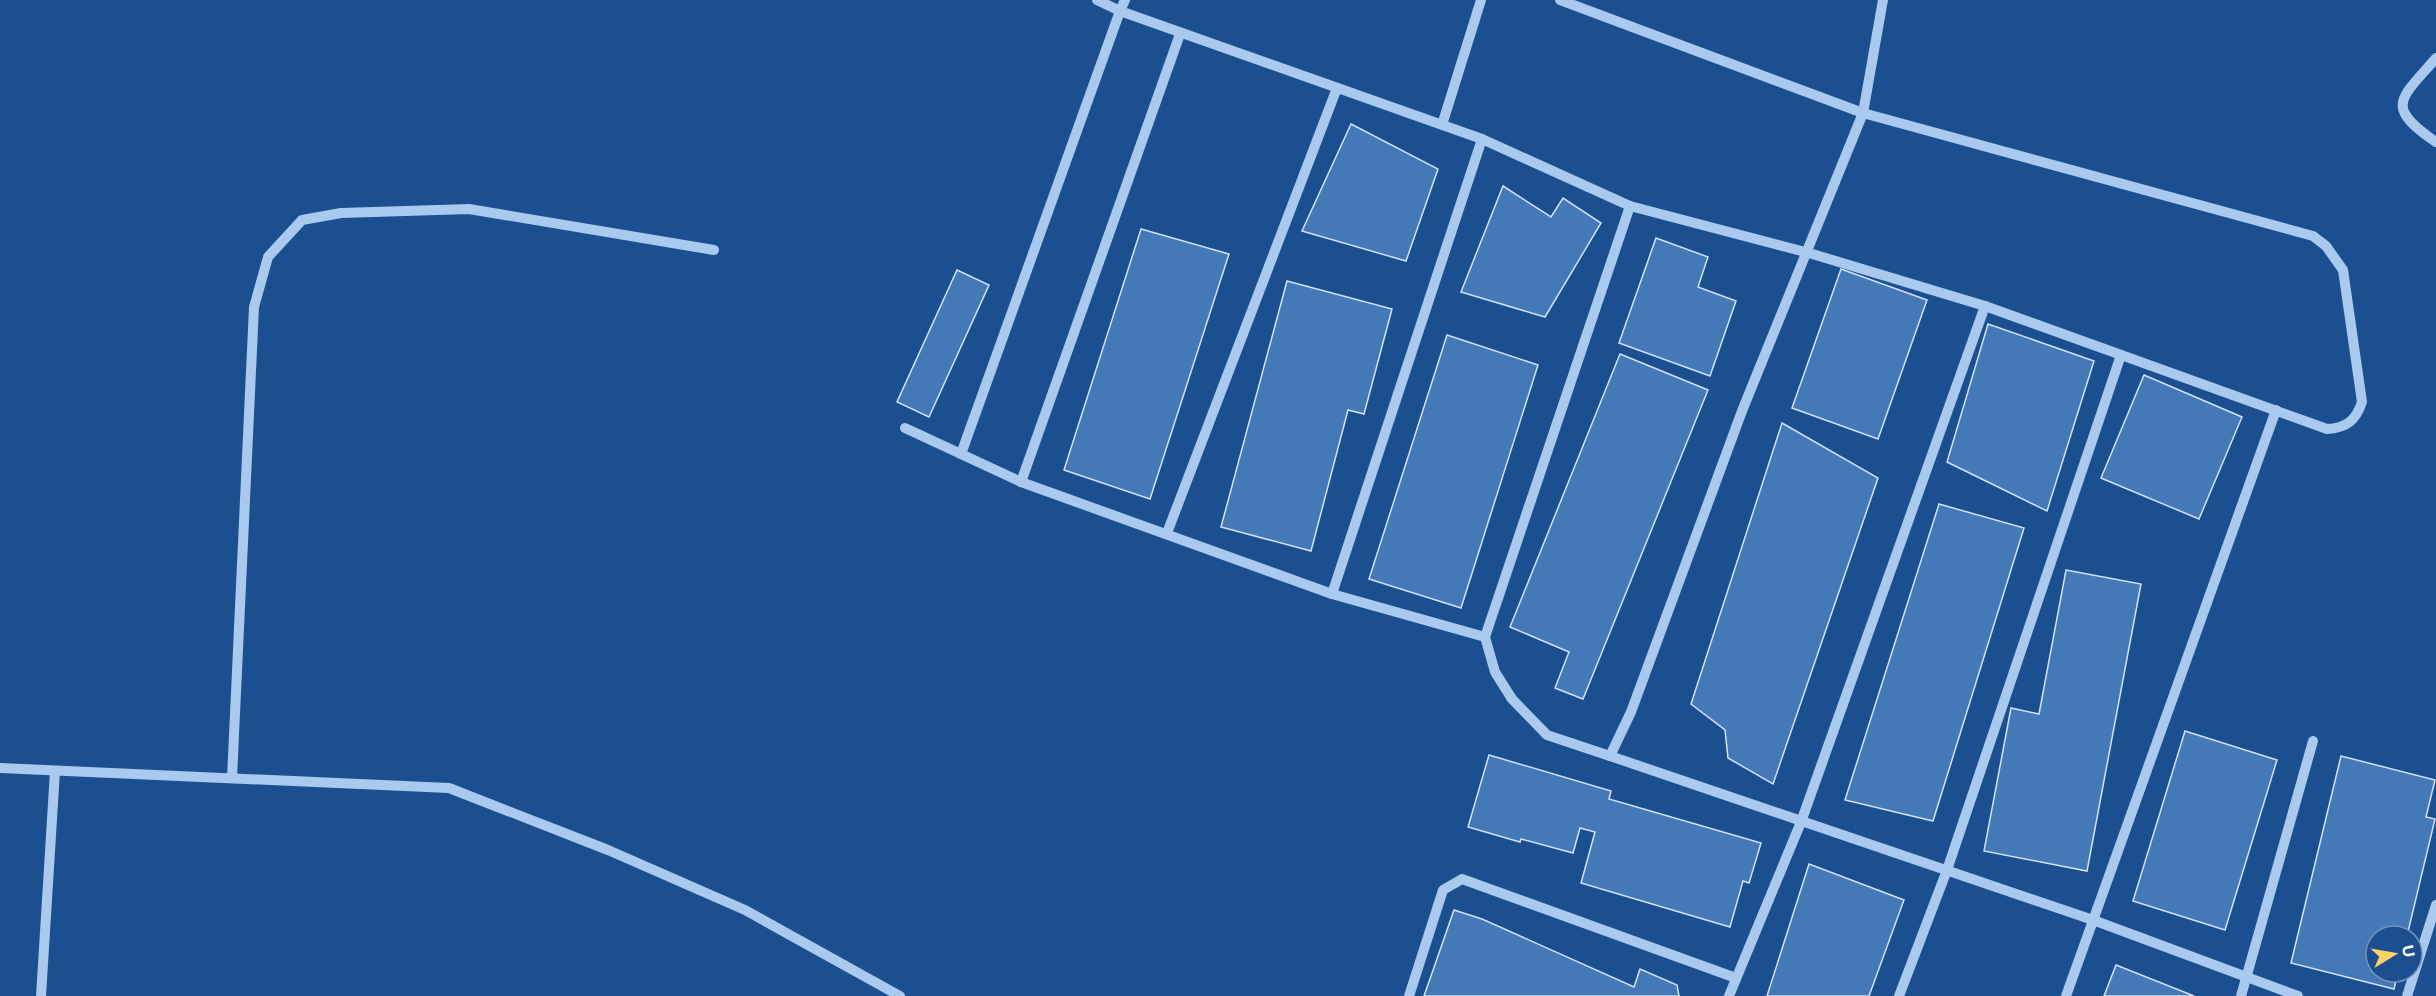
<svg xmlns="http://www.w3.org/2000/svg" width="2436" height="996" font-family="Montserrat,sans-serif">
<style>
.building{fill:#4478b7;stroke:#cfe3fa;stroke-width:1.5}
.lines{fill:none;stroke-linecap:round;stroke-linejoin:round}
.minor{stroke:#a9c9ee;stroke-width:10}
</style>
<rect width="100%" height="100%" fill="#1b4f8f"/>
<g class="building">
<polygon points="1351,124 1438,169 1406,261 1302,231"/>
<polygon points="1503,186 1551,217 1563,198 1601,223 1545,317 1461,292"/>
<polygon points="1141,229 1229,254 1150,499 1064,470"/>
<polygon points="1656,238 1708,257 1698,287 1736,301 1710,376 1619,343"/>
<polygon points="1841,269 1927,300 1878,439 1792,408"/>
<polygon points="957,270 989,285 929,417 897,402"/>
<polygon points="1287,281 1392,309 1364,414 1348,410 1311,551 1221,527"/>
<polygon points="1988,324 2094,361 2047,511 1947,462"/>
<polygon points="1447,335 1538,365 1461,608 1369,579"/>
<polygon points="1620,354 1708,390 1583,699 1555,688 1569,652 1510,627"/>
<polygon points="2144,375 2242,417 2199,519 2101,478"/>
<polygon points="1782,423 1878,478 1773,784 1728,758 1725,730 1691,704"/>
<polygon points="1939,504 2024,528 1933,821 1845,800"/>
<polygon points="2066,570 2141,584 2087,871 1984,851 2011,708 2039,714"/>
<polygon points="2185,731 2277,760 2225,930 2133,901"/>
<polygon points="1489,755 1611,791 1609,799 1761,843 1749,883 1743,881 1730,927 1581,883 1595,832 1580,828 1573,853 1521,839 1520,842 1468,827"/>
<polygon points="2341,756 2435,780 2426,817 2435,819 2407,936 2376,936 2376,972 2398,972 2394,989 2291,963"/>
<polygon points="1809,864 1904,900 1869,996 1767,996"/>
<polygon points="1454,910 1482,919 1634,987 1640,969 1677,985 1679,996 1424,996"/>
<polygon points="2116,965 2194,996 2104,996"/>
</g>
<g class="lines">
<g class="minor">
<path d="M1125,0L1120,11L1482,139L1630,206L1809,253L1985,306L2327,429C2347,428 2356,420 2362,402L2343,270L2326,246L2313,236L1863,113L1560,0"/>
<polyline points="1883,0 1863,113 1742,411 1631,712 1610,756 2093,920 2298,996"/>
<path d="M2436,58C2401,99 2383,106 2436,142"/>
<polyline points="1442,125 1481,0"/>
<polyline points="905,428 1021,482 1332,594 1485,637"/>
<polyline points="961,454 1120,11 1097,0"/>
<polyline points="1021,482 1180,34"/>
<polyline points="1167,533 1337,88"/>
<polyline points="1332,594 1482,139"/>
<polyline points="1610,756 1547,735 1512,699 1495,672 1485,637 1630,206"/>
<polyline points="0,768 449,788 608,850 745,910 900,996"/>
<polyline points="232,778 254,307 268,257 302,220 341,213 469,209 714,250"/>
<polyline points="41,996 55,771"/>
<polyline points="1409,996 1443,890 1462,879 1736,978"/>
<polyline points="1729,996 1801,822 1985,306"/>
<polyline points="1899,996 1947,870 2121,355"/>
<polyline points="2066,996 2276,410"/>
<polyline points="2241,996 2313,741"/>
<polyline points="2407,996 2436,905"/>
</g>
</g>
<g transform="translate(2394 954) rotate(79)"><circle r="28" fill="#1b4f8f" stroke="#7695bc" stroke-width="1.5"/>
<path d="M0-4.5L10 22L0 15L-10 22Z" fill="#ffd166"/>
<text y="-9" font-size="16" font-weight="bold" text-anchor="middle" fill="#ffffff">U</text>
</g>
</svg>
